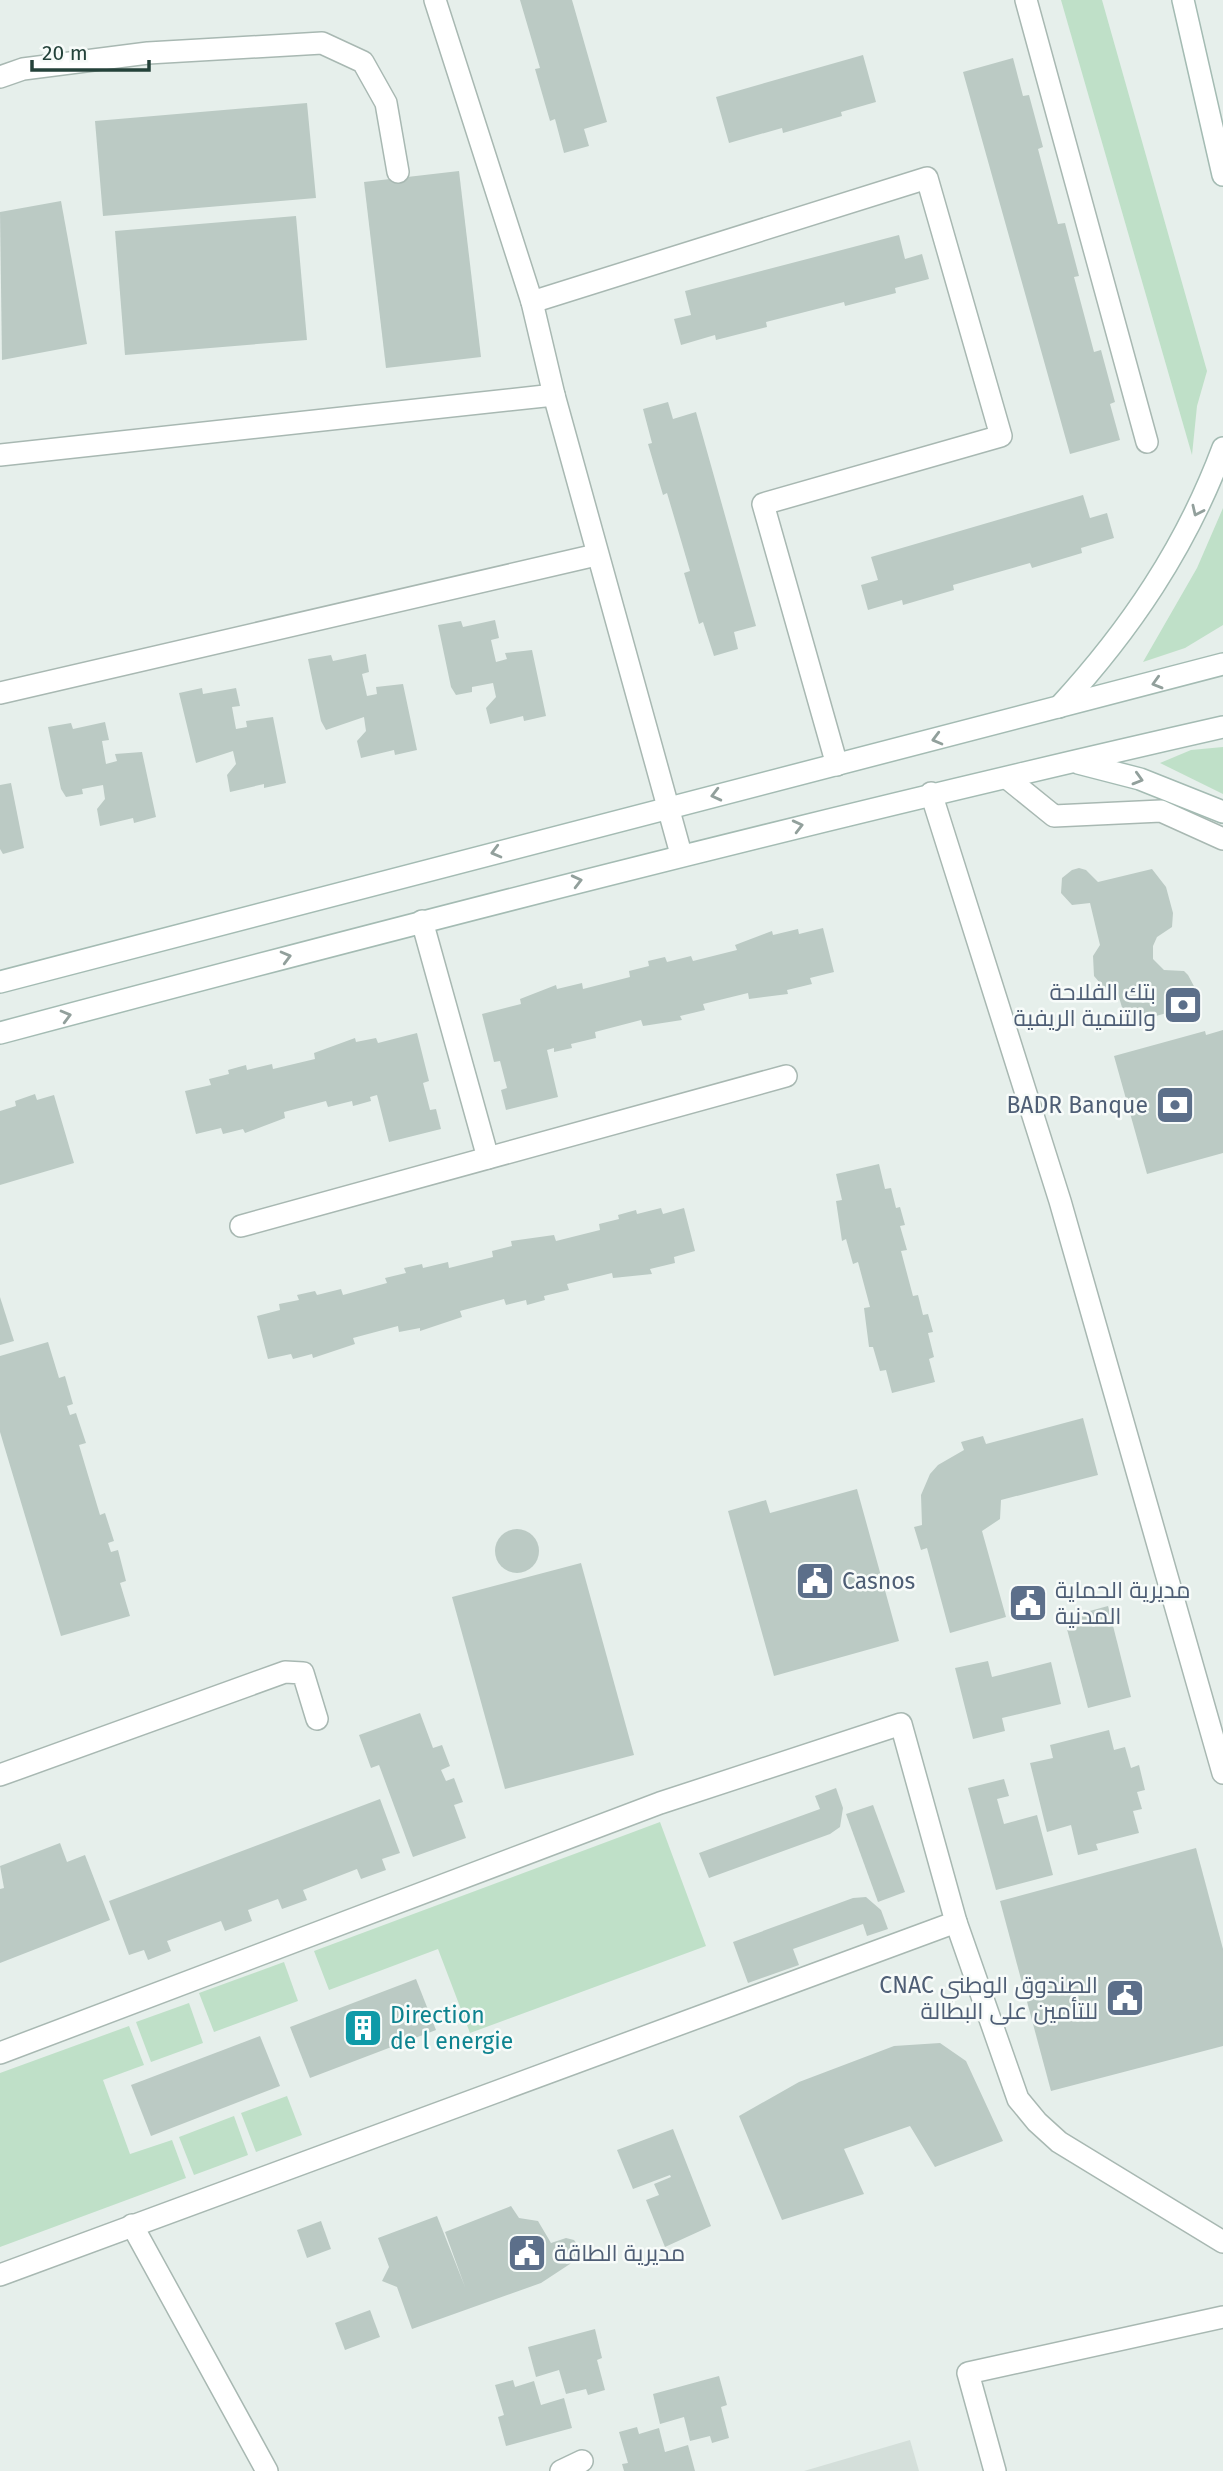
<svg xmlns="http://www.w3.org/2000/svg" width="1223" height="2471" font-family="'Fira Sans',Cairo,sans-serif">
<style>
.built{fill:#d4dfda}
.green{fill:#bfe0c8}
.building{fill:#bbcac4}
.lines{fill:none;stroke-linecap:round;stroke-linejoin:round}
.service-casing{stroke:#a8b8b2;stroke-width:24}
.minor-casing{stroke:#a8b8b2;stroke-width:24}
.secondary-casing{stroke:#a4bbb3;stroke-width:24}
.service{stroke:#fff;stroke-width:21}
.minor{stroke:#fff;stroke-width:21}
.secondary{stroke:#fff;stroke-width:21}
.oneway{stroke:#92a09c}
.labels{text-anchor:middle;stroke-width:5;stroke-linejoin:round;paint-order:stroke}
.service-label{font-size:23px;fill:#4e5e75;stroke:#f7fbf9;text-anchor:end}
.culture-label{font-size:23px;fill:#0d838f;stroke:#f7fbf9;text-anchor:start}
</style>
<rect width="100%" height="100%" fill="#e6efeb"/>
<polygon class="built" points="910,2440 919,2471 804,2471"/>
<g class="green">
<polygon points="1061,0 1102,0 1207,371 1197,406 1192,455"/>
<polygon points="1223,508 1223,625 1185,648 1143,662 1197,568"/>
<polygon points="1223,747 1223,794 1160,763 1191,750"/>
<polygon points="660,1822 706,1946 470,2033 438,1949 329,1990 314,1951"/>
<polygon points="284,1962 298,2001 214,2032 199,1993"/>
<polygon points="189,2003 203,2043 151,2062 136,2022"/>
<polygon points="129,2026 144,2065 103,2080 130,2154 172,2140 186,2178 0,2247 0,2073"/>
<polygon points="287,2096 302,2135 256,2152 241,2113"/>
<polygon points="234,2116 248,2155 194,2175 179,2137"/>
</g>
<g class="building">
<polygon points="520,0 572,0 607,122 584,129 589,146 564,153 555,119 550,121 535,69 540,68"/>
<polygon points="863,55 876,102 841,112 842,116 783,133 782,128 729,143 716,97"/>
<polygon points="1013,58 1023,96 1029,95 1043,147 1038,149 1058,224 1065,223 1079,276 1074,277 1094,352 1101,350 1115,402 1110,404 1120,440 1070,454 963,72"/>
<polygon points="307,103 316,198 103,216 95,121"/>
<polygon points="459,171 481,357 386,368 364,182"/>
<polygon points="61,201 87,344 2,360 0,212"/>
<polygon points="296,216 307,340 125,355 115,231"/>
<polygon points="899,235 905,259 922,254 929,279 895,288 896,293 845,306 844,302 766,322 767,327 716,340 715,335 681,345 674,319 691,315 685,291"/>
<polygon points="668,402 673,419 696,412 756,626 734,632 738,649 714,656 703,622 699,624 684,573 690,571 667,493 663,495 648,444 652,443 643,409"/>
<polygon points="1083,495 1090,518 1107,513 1114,538 1081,548 1082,553 1032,568 1030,563 953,585 954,590 903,605 902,600 868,610 861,585 878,580 871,557"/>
<polygon points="495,620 499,638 491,640 496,662 507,659 505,653 532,650 546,716 524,721 523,716 490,724 486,708 496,697 493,683 472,687 472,692 456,695 451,687 438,625 461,621 463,627"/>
<polygon points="366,654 369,672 362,674 367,696 377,694 376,687 403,684 417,750 395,755 394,750 361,758 357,741 366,731 364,717 326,730 321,721 308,659 331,655 333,661"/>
<polygon points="202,688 203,694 236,688 240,706 232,707 236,729 247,727 246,721 273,717 286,783 264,788 264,784 230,792 227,775 236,764 233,751 196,763 179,693"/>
<polygon points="105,722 109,740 102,741 106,764 117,761 115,754 142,752 156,817 134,823 133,818 100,826 97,809 105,799 103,785 82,789 83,794 66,797 61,789 48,727 71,723 73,729"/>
<polygon points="11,783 24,848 3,854 0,849 0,785"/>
<polygon points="1079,868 1086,870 1098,882 1152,869 1166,887 1173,913 1172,927 1157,937 1153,946 1153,959 1164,970 1184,971 1188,975 1196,990 1192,1006 1127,1024 1118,994 1107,991 1094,976 1093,956 1100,945 1090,903 1072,905 1061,893 1062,878 1072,870"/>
<polygon points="823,928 834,972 810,978 812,984 787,990 788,994 749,999 748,993 703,1004 705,1010 680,1016 682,1020 643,1026 641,1020 595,1032 596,1038 571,1044 572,1048 554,1052 554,1048 547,1050 558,1097 506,1110 501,1090 507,1088 500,1061 494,1062 482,1014 521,1004 520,999 556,985 557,989 582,983 583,989 630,977 629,971 649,966 648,961 665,957 667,962 691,956 693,961 737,950 735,945 772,931 773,935 798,929 799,934"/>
<polygon points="1223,1030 1223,1153 1147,1174 1114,1056 1205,1031 1206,1035"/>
<polygon points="417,1033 429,1081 423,1083 430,1110 436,1109 441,1129 389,1142 377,1095 370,1097 371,1101 353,1106 352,1101 328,1107 326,1101 284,1112 285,1118 245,1133 243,1129 223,1134 221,1128 196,1134 185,1091 211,1085 209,1079 229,1074 228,1070 246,1065 247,1070 272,1064 273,1069 315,1059 314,1053 355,1038 356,1042 376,1038 378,1043"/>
<polygon points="35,1094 37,1100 54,1095 74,1163 0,1185 0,1111 16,1106 15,1101"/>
<polygon points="879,1164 885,1189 891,1188 896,1208 900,1207 905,1225 900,1226 907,1250 901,1251 913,1296 918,1295 923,1315 928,1314 933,1332 928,1333 934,1357 929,1359 935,1382 892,1393 886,1370 880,1371 873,1347 869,1347 864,1308 870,1307 858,1262 853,1264 846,1239 842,1241 836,1201 842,1200 836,1174"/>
<polygon points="661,1208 663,1214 684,1208 695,1251 674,1257 675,1263 650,1269 652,1274 613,1278 612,1273 567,1284 569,1290 544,1296 545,1300 527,1305 526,1300 506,1305 504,1299 460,1311 462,1317 420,1331 420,1328 399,1332 398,1326 353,1338 355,1344 313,1358 312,1354 293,1359 291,1354 268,1359 257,1316 280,1310 279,1304 299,1300 297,1295 315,1291 317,1295 341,1289 343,1295 387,1283 385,1278 406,1273 404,1268 422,1264 423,1268 448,1262 449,1268 493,1257 492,1251 512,1246 511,1241 554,1235 556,1241 600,1230 599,1224 619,1219 618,1215 636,1210 637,1214"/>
<polygon points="0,1297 14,1341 0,1345"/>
<polygon points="48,1342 59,1378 65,1376 73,1404 67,1406 70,1415 76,1413 86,1443 79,1445 100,1515 105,1513 114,1541 108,1543 111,1552 118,1550 126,1581 120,1583 130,1616 61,1636 0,1432 0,1356"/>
<polygon points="1083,1418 1098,1475 1001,1500 1000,1519 982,1531 1006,1617 950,1633 927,1548 921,1550 914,1527 922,1525 921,1495 930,1474 938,1465 964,1450 961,1442 983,1436 986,1444"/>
<polygon points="857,1489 899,1641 774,1676 728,1511 766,1500 770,1513"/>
<circle cx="517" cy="1551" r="22"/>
<polygon points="581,1563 634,1755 505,1789 452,1597"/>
<polygon points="1108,1606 1131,1697 1088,1708 1064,1618"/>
<polygon points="988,1661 992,1677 1051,1662 1061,1704 1002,1718 1005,1731 973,1739 955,1668"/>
<polygon points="420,1713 433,1748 442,1745 450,1766 441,1770 446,1781 454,1778 463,1802 454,1805 466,1838 413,1857 379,1765 371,1768 359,1735"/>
<polygon points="1109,1730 1114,1750 1125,1747 1131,1768 1139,1765 1145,1790 1137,1792 1142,1809 1133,1811 1139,1833 1096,1844 1098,1850 1078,1855 1071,1825 1047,1832 1030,1763 1053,1758 1050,1745"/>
<polygon points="1004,1779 1009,1796 997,1799 1004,1824 1037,1815 1053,1875 996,1890 968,1788"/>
<polygon points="836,1788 843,1808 840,1827 830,1834 709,1878 699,1853 820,1809 815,1796"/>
<polygon points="380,1799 400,1853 382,1859 386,1870 361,1879 357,1869 303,1890 307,1900 282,1909 278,1899 248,1910 252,1921 225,1931 221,1921 167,1941 171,1951 148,1960 144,1950 129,1955 109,1901"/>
<polygon points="873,1805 905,1892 878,1902 846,1814"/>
<polygon points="60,1843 67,1862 85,1855 110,1920 0,1963 0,1889 4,1888 0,1866"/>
<polygon points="1196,1848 1223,1949 1223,2046 1051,2091 1000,1901"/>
<polygon points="866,1897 881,1910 888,1929 867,1936 863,1924 793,1949 799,1965 748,1983 733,1942 853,1898"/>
<polygon points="416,1979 436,2030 310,2078 290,2027"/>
<polygon points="260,2036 280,2086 151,2136 131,2085"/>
<polygon points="940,2043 966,2061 1003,2141 935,2167 910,2126 844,2149 864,2194 782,2220 739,2116 799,2082 894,2046"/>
<polygon points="673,2129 711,2226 665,2247 646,2200 659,2195 654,2184 671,2177 670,2175 633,2189 617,2150"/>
<polygon points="511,2206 519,2218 538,2221 551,2243 566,2238 574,2240 581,2250 576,2260 541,2283 412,2329 397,2287 382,2281 389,2267 378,2238 437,2216 465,2287 445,2232"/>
<polygon points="321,2221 331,2249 307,2258 297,2230"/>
<polygon points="370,2310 380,2337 345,2350 335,2323"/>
<polygon points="595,2329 602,2358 597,2360 605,2390 588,2395 586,2389 566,2394 559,2370 536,2377 528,2347"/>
<polygon points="719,2376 727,2405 721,2407 729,2438 712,2443 710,2436 690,2441 684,2417 660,2424 653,2394"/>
<polygon points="513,2380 515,2387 534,2381 541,2405 564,2398 572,2428 506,2446 498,2417 504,2415 495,2385"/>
<polygon points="637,2427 639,2434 659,2428 665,2452 688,2445 695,2471 624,2471 622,2464 628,2463 619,2432"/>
</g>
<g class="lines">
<g class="service-casing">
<g id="service">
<polyline points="1007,778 1054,816 1161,811 1223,839"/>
<polyline points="422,921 488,1158"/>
<polyline points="241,1226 786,1076"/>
</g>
</g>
<g class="minor-casing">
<g id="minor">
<polyline points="435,0 532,302 554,395"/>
<polyline points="1026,0 1147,442"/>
<polyline points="0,77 23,69 148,53 322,43 363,62 386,103 398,172"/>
<polyline points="532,302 927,178 1001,436 763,504 837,765"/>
<polyline points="0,455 554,395 681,854"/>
<polyline points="0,693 596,555"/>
<polyline points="931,793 1060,1201 1223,1773"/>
<polyline points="0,1775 285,1672 303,1673 317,1719"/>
<polyline points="956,1922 1018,2099 1037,2122 1059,2142 1223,2242"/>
<polyline points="0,2053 660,1803 901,1724 956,1922 0,2275"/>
<polyline points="132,2225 267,2471"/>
<polyline points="561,2471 582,2461"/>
<polyline points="995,2471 968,2373 1223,2317"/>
</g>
</g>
<g class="secondary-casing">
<g id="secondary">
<polyline points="1183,0 1223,175"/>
<path d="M1059,707C1130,630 1186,547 1223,448"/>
<polyline points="1078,763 1140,779 1223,812"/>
<polyline points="0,982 1223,664"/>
<path d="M0,1033C406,925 813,820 1223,727"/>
</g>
</g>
<use href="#service" class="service"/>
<use href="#minor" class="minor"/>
<use href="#secondary" class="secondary"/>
</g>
<defs><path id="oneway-chevron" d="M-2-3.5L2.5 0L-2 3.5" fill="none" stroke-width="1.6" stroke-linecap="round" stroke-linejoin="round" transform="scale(1.75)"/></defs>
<g class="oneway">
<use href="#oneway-chevron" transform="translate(1197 511) rotate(115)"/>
<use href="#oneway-chevron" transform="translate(1157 683) rotate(164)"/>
<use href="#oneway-chevron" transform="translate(937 739) rotate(165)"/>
<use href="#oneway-chevron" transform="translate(1138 779) rotate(16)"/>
<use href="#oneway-chevron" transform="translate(716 795) rotate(166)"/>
<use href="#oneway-chevron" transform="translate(798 826) rotate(-14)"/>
<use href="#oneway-chevron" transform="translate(496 852) rotate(165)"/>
<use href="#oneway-chevron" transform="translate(577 881) rotate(-14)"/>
<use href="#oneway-chevron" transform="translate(286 957) rotate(-15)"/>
<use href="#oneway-chevron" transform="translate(66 1016) rotate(-15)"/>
</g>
<defs>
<g id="bank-square" transform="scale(2.0125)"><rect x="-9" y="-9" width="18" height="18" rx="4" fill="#5c6f8a" stroke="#f7fbf9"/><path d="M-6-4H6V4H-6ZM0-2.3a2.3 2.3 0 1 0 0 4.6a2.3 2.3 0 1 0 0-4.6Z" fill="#fff"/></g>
<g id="civic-square" transform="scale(2.0125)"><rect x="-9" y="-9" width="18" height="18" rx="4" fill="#5c6f8a" stroke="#f7fbf9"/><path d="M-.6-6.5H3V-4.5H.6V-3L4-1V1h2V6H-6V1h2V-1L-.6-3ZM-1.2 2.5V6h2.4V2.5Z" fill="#fff"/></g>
<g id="building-square" transform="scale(2.0125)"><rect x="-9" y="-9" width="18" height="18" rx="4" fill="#0f9aa8" stroke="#f7fbf9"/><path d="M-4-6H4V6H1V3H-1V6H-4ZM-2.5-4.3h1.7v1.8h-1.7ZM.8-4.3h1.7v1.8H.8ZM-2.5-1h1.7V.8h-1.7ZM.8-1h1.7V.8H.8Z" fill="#fff"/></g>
</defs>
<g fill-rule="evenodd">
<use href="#bank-square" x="1183" y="1005"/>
<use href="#bank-square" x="1175" y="1105"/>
<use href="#civic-square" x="815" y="1581"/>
<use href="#civic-square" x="1028" y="1603"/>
<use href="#civic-square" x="1125" y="1998"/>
<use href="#building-square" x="363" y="2028"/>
<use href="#civic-square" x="527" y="2253"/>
</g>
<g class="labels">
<g class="service-label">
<text x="1156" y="1000">بتك الفلاحة<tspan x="1156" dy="26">والتنمية الريفية</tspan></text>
<text x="1148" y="1113">BADR Banque</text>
<text x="842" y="1589" text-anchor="start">Casnos</text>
<text x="1055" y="1598" text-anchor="start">مديرية الحماية<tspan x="1055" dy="26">المدنية</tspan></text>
<text x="1098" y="1993">CNAC الصندوق الوطني<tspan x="1098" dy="26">للتأمين على البطالة</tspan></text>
<text x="554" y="2261" text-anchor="start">مديرية الطاقة</text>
</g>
<g class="culture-label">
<text x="390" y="2023">Direction<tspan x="390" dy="26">de l energie</tspan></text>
</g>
</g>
<path d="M32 60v10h117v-10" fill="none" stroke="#24423a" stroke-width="3.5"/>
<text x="42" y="60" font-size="21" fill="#24423a" stroke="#f7fbf9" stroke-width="5" paint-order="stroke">20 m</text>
</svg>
